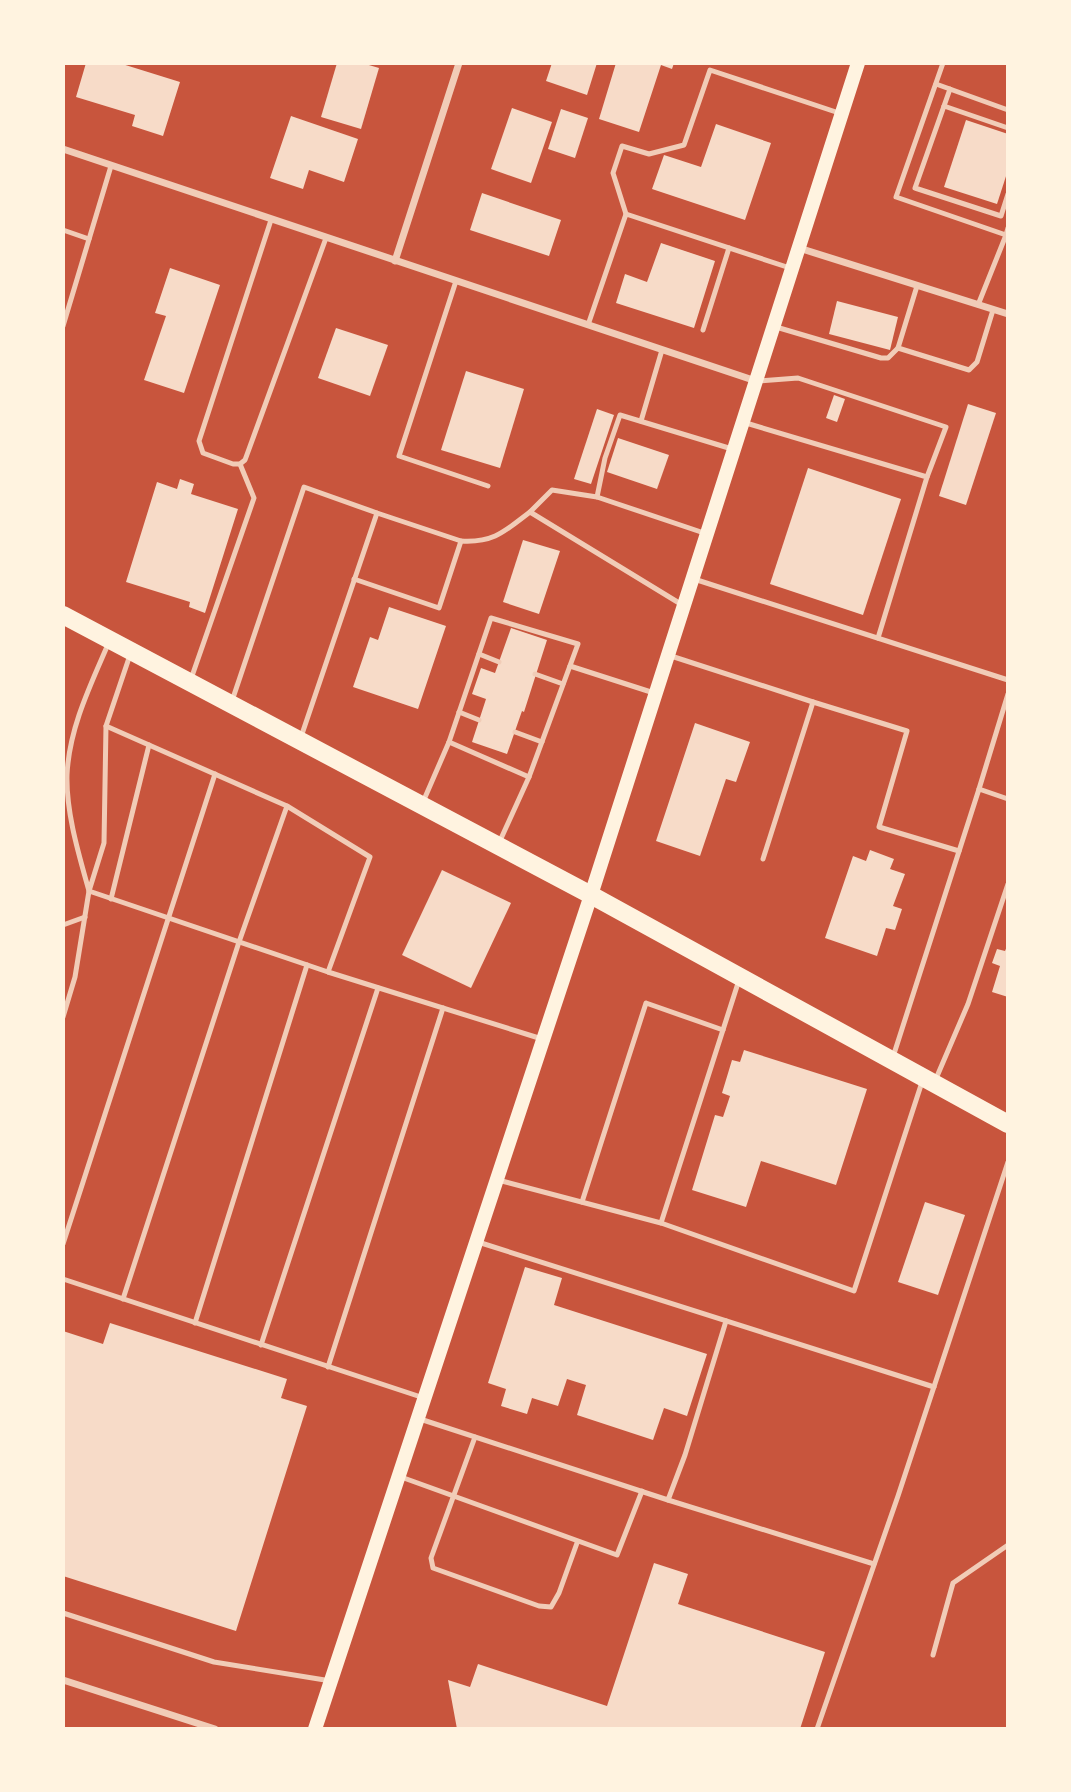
<svg xmlns="http://www.w3.org/2000/svg" width="1071" height="1792" font-family="'Exo 2',sans-serif">
<style>
.building{fill:#f7dbc8}
.lines{fill:none;stroke-linecap:round;stroke-linejoin:round}
.service{stroke:#f1ccb7;stroke-width:5}
.minor{stroke:#f1ccb7;stroke-width:7}
.secondary{stroke:#fff3e0;stroke-width:14}
.primary{stroke:#fff3e0;stroke-width:18}
</style>
<rect width="100%" height="100%" fill="#c8553d"/>
<g class="building">
<polygon points="86,63 119,63 180,82 163,136 132,126 135,115 76,97"/>
<polygon points="337,63 362,63 379,68 361,129 321,117"/>
<polygon points="552,63 597,63 587,95 546,81"/>
<polygon points="616,63 674,63 672,69 661,65 639,132 599,119"/>
<polygon points="512,108 552,122 531,183 491,169"/>
<polygon points="561,109 588,118 575,158 548,149"/>
<polygon points="291,116 358,139 344,182 309,170 303,189 270,178"/>
<polygon points="966,120 1008,134 1008,170 997,204 944,187"/>
<polygon points="716,124 771,143 745,220 652,189 664,155 701,167"/>
<polygon points="482,193 561,220 549,256 470,230"/>
<polygon points="661,243 715,261 694,328 616,303 625,274 647,282"/>
<polygon points="170,268 220,285 184,393 144,380 166,316 155,313"/>
<polygon points="837,301 898,317 890,350 829,334"/>
<polygon points="336,328 388,345 370,396 318,378"/>
<polygon points="466,371 524,389 500,468 441,450"/>
<polygon points="834,395 845,399 837,422 826,418"/>
<polygon points="968,404 996,413 966,505 939,496"/>
<polygon points="597,409 614,415 591,484 574,479"/>
<polygon points="618,438 669,455 657,489 607,472"/>
<polygon points="808,468 901,499 863,615 770,584"/>
<polygon points="180,479 194,484 191,494 238,509 205,613 189,607 190,602 126,582 157,482 177,489"/>
<polygon points="523,540 560,551 539,614 503,602"/>
<polygon points="389,607 446,626 418,709 353,687 370,637 378,640"/>
<polygon points="511,628 547,640 524,712 522,711 507,754 472,742 486,699 472,694 481,668 495,673"/>
<polygon points="695,723 750,742 736,782 726,779 700,856 656,841"/>
<polygon points="870,850 894,859 890,869 905,874 893,906 902,909 895,930 886,928 877,956 825,938 853,856 866,861"/>
<polygon points="442,870 511,903 471,988 402,955"/>
<polygon points="1008,944 1008,997 992,992 1000,966 992,963 997,949 1005,951"/>
<polygon points="744,1050 867,1089 836,1185 761,1161 746,1207 692,1190 715,1115 723,1117 730,1096 722,1093 732,1060 740,1062"/>
<polygon points="925,1202 965,1215 938,1295 898,1282"/>
<polygon points="525,1267 562,1278 554,1305 707,1354 687,1416 664,1408 653,1440 577,1415 586,1385 567,1379 558,1406 532,1398 527,1414 501,1406 506,1389 488,1383"/>
<polygon points="110,1323 287,1379 281,1398 307,1406 236,1631 63,1576 63,1331 103,1344"/>
<polygon points="654,1563 688,1574 678,1604 825,1652 800,1729 457,1729 448,1680 470,1687 478,1664 607,1706"/>
</g>
<g class="lines">
<g class="service">
<polyline points="943,63 896,197 1006,235 1008,228"/>
<polyline points="936,84 1008,110"/>
<polyline points="950,89 915,188 1001,216 1008,194"/>
<polyline points="944,106 1008,128"/>
<polyline points="626,214 613,173 622,146 649,154 684,145 710,70 842,114"/>
<polyline points="271,220 199,441 203,453 233,464 240,464 245,460 326,238"/>
<polyline points="63,230 89,239"/>
<polyline points="456,281 399,456 488,486"/>
<polyline points="978,305 1006,235"/>
<polyline points="588,325 626,214 790,268"/>
<polyline points="63,326 111,166"/>
<polyline points="776,327 881,358 888,358 898,348 969,370 977,362 993,310"/>
<polyline points="703,330 729,248"/>
<polyline points="898,348 917,286"/>
<polyline points="759,381 798,378 946,427 927,477"/>
<polyline points="641,421 662,350"/>
<polyline points="746,423 927,477 878,638"/>
<polyline points="597,497 552,490 530,512 684,606"/>
<polyline points="707,534 597,497 605,458 620,415 732,449"/>
<path d="M461,541C494,543 505,531 530,512"/>
<polyline points="354,579 439,608 461,541 377,513"/>
<polyline points="694,579 1008,680"/>
<path d="M109,642C91,684 69,728 67,775C66,813 79,855 89,891L104,843L106,726L130,655"/>
<polyline points="479,654 499,662"/>
<polyline points="671,656 813,702 763,859"/>
<polyline points="570,666 654,693"/>
<polyline points="535,674 563,684"/>
<polyline points="191,679 254,498 240,464"/>
<polyline points="232,701 304,487 377,513 301,737"/>
<polyline points="813,702 907,731 879,827 959,851"/>
<polyline points="459,712 479,720"/>
<polyline points="106,726 287,806 370,857 328,972"/>
<polyline points="515,732 542,742"/>
<polyline points="449,742 529,777"/>
<polyline points="979,789 1008,694"/>
<polyline points="423,802 449,742 491,618 578,644 529,777 499,843"/>
<polyline points="111,899 149,745"/>
<polyline points="63,925 85,917"/>
<polyline points="63,1017 75,977 89,891 328,972 542,1039"/>
<polyline points="893,1057 979,789 1008,799"/>
<polyline points="935,1081 968,1004 1008,884"/>
<polyline points="498,1180 661,1223 739,980"/>
<polyline points="582,1202 646,1003 723,1030"/>
<polyline points="661,1223 854,1291 922,1082"/>
<polyline points="478,1242 934,1387"/>
<polyline points="63,1244 215,774"/>
<polyline points="63,1279 424,1398"/>
<polyline points="123,1299 239,942 287,806"/>
<polyline points="195,1323 307,965"/>
<polyline points="261,1345 378,988"/>
<polyline points="328,1367 443,1008"/>
<polyline points="420,1419 668,1500 685,1455 726,1321"/>
<polyline points="475,1437 431,1558 433,1568 539,1606 551,1607 559,1593 577,1543"/>
<polyline points="401,1477 617,1555 642,1491"/>
<polyline points="668,1500 874,1564"/>
<polyline points="63,1613 214,1662 331,1681"/>
<polyline points="933,1655 953,1583 1008,1545"/>
<polyline points="817,1729 898,1496 1008,1162"/>
</g>
<g class="minor">
<polyline points="63,149 756,381"/>
<polyline points="799,248 1008,314"/>
<polyline points="395,261 459,63"/>
<polyline points="63,1680 215,1729"/>
</g>
<polyline class="secondary" points="315,1729 591,895 858,63"/>
<polyline class="primary" points="63,615 591,895 1008,1124"/>
</g>
<rect width="1071" height="1792" fill="none" stroke="#fff3e0" stroke-width="130"/>
</svg>
